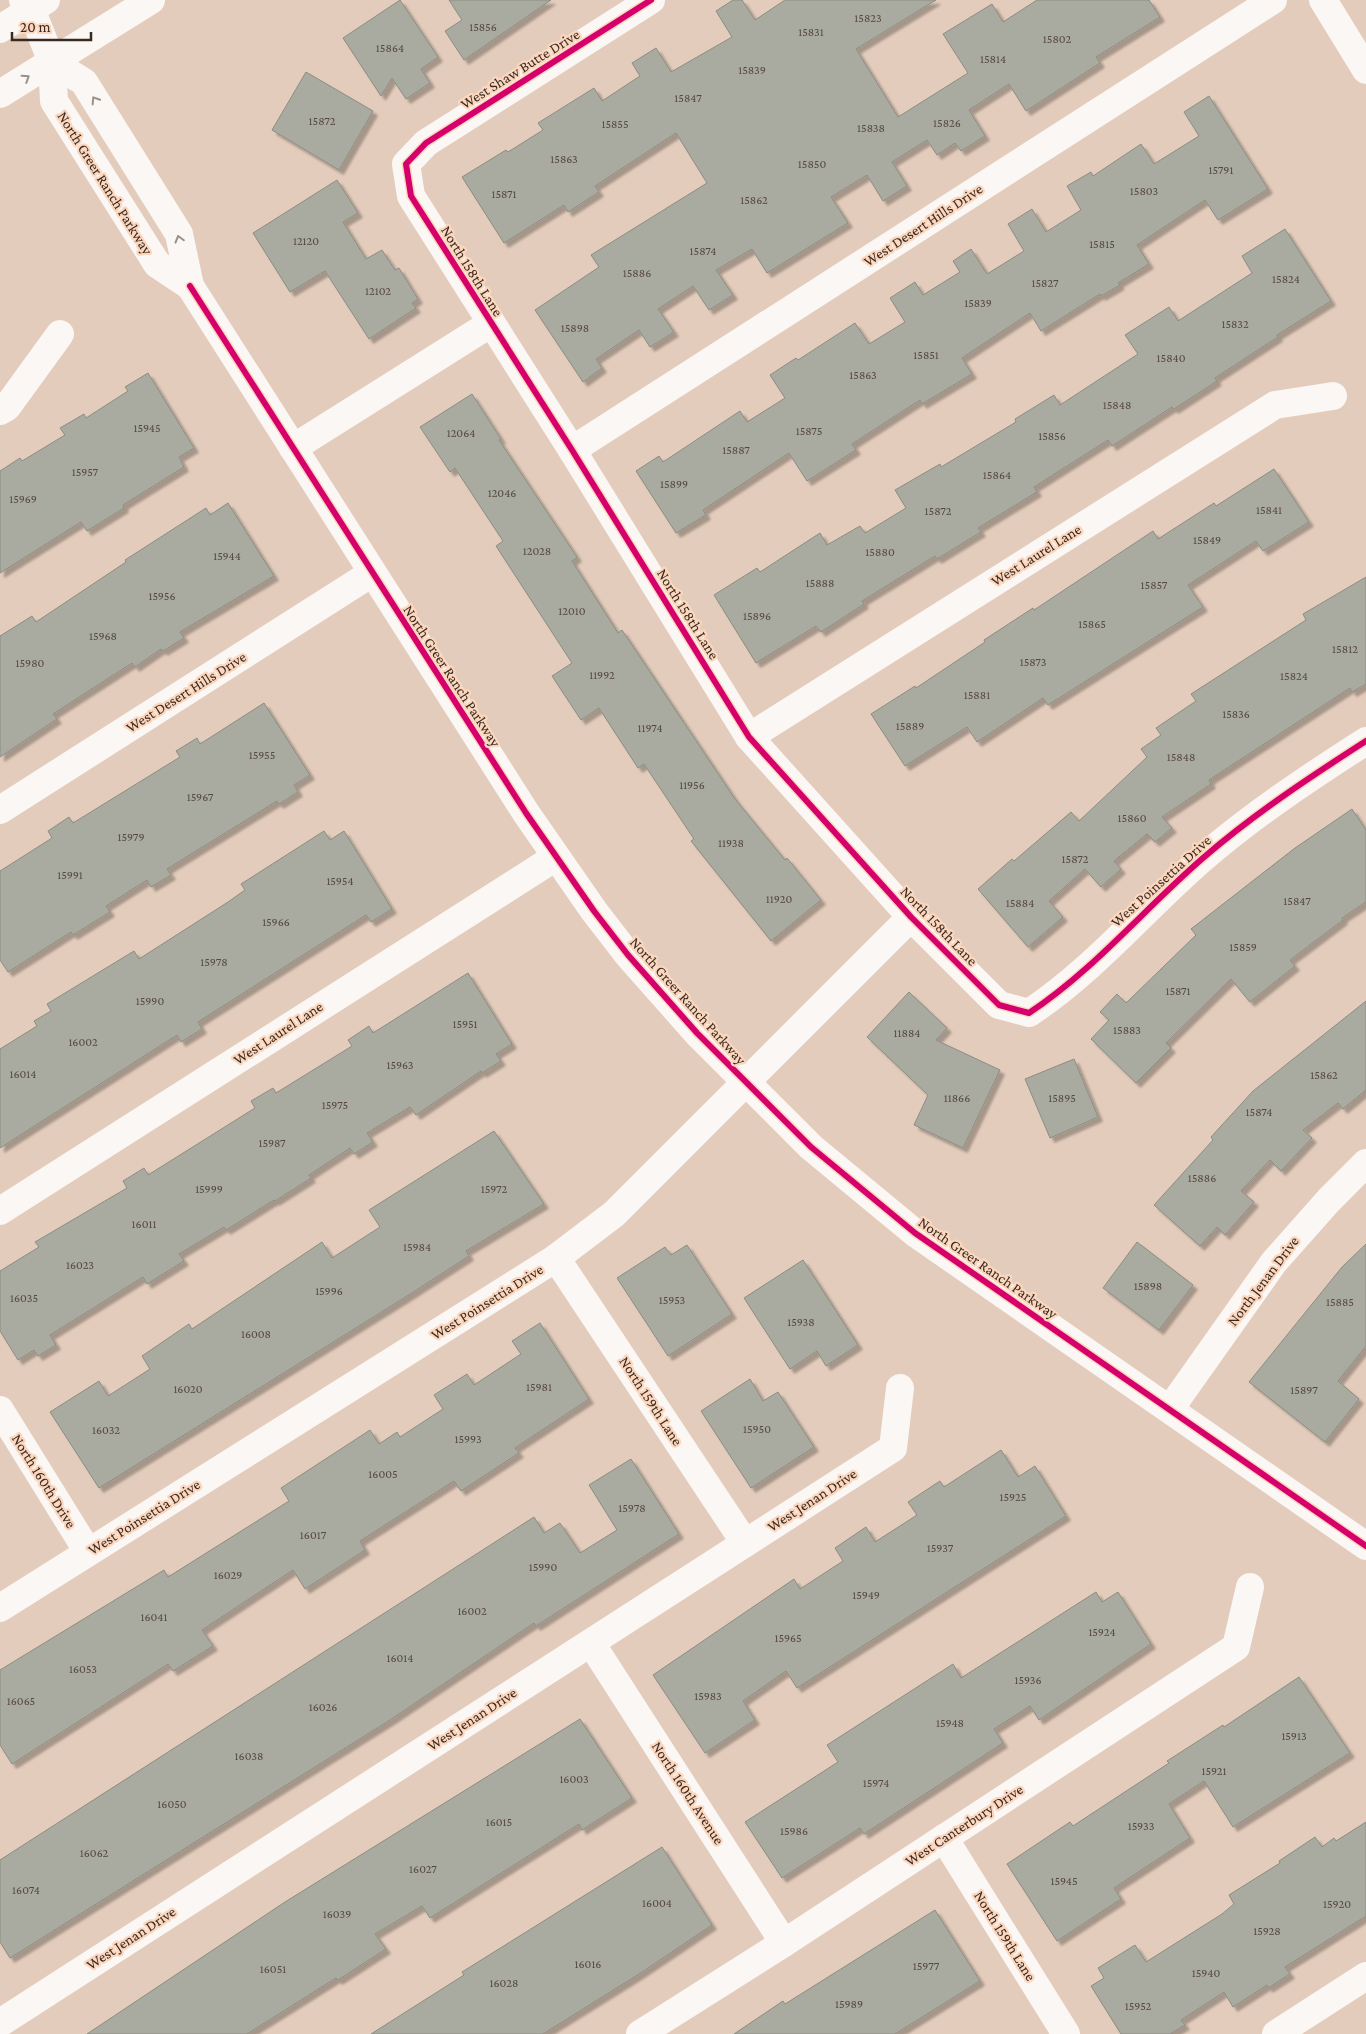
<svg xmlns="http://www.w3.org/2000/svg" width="1366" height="2034" font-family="'Crimson Pro',serif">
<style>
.building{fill:#a9aaa0;stroke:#8c8d82;filter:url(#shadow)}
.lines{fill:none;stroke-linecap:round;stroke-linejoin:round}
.minor{stroke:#fbf7f5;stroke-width:28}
.tertiary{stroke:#fbf7f5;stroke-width:28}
.secondary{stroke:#fbf7f5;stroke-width:28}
.cycleway-casing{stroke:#fbd7bf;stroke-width:9}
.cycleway{stroke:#d6006c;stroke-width:6}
.oneway{stroke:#9a908a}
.labels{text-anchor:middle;stroke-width:4.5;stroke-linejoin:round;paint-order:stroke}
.number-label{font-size:12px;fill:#56493e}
.street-label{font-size:15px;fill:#3a291e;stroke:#fbd7bf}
</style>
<defs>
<filter id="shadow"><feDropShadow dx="4.5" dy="4.5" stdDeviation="1" flood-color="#0004"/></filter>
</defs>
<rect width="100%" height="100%" fill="#e3ccbb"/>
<g class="building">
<polygon points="400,0 438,57 421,69 430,83 406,99 392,78 381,96 343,38"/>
<polygon points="449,0 551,0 464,60 445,31 462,20"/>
<polygon points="733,0 742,0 755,20 785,0 936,0 856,49 898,117 968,73 943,34 992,4 1003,22 1037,0 1149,0 1160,17 1096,57 1100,63 1026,111 1009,84 969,110 985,136 961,151 955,143 937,155 927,140 892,162 907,186 883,201 867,175 831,197 848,223 767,273 752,249 716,270 733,295 709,310 693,286 658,309 674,332 650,347 639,330 596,359 602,368 583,382 535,310 599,267 591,255 707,183 676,133 595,186 599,192 568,212 564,205 504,243 462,177 506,150 508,152 543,130 538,123 594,88 602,101 640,76 632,63 656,48 671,72 732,37 716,11"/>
<polygon points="306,72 373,111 339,170 272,130"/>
<polygon points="1209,96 1268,189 1218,220 1205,200 1137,245 1149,264 1118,283 1120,285 1101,296 1100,294 1041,331 1030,313 962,358 972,374 922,404 920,400 852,444 856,450 807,481 789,453 703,510 706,515 676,533 636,471 659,456 663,462 740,411 747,422 785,398 770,375 796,358 798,360 855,323 869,344 905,322 890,298 915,282 923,295 960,272 953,261 971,249 987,274 1024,251 1008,224 1032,209 1046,232 1081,210 1067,186 1091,172 1093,176 1141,144 1154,164 1199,136 1184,112"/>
<polygon points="337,180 358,213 343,222 366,259 382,250 395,270 399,268 418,299 412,303 416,308 369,339 325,271 290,292 253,233"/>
<polygon points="1285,229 1331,301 1277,335 1278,337 1215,378 1217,381 1174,409 1172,407 1112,446 1108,440 1034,487 1037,492 978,528 981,532 937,559 935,556 862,601 864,604 821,632 816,626 756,663 714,595 757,568 760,572 820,533 827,545 860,526 865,533 906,508 895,490 940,464 941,467 1016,422 1015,419 1054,395 1060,405 1138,354 1125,335 1169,307 1178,321 1252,273 1242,256"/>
<polygon points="148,373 194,448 179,457 184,467 123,505 124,508 87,531 81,522 0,573 0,471 20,458 22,461 65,435 60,428 84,414 86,418 128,391 125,387"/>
<polygon points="472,394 501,439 499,440 577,557 572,561 618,633 622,630 735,799 785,860 787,858 821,900 771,941 691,841 694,839 644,764 638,768 599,708 581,720 552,676 572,663 496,546 503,541 455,468 450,472 420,427"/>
<polygon points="1274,469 1309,522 1263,551 1256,541 1188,585 1203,607 1048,705 1043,698 977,742 967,727 905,766 871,714 915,686 916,688 985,642 984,640 1033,608 1034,610 1153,531 1158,539 1214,503 1216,506"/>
<polygon points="228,503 274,576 180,632 184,638 163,651 161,649 135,667 132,663 53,714 57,719 0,757 0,636 32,616 36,622 126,562 125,560 206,508 210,515"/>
<polygon points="1366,577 1366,684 1352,692 1350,688 1209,780 1211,784 1162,817 1172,828 1155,842 1147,834 1114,861 1121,869 1101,887 1085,869 1049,901 1063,917 1028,947 978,889 1012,859 1014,861 1071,812 1079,821 1147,757 1141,749 1161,735 1156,728 1196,701 1191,694 1306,620 1303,614"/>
<polygon points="264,703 310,775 294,785 298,792 279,804 277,801 167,869 171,875 151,887 147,880 106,906 110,912 73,935 71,932 8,972 0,960 0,871 52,838 48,831 69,817 73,823 180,757 176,751 197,738 200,744"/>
<polygon points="1352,809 1366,830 1366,902 1342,918 1343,920 1290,960 1295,966 1250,1002 1231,979 1166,1043 1171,1048 1136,1083 1091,1039 1109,1020 1100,1012 1117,994 1126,1003 1196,935 1191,929 1295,848"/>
<polygon points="324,831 330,840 344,831 392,909 371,922 366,915 198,1022 202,1029 181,1042 177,1035 0,1148 0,1049 37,1026 34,1021 51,1011 47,1004 134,951 139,959 228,902 245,890 241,884"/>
<polygon points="468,973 512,1044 496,1054 501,1061 482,1073 481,1071 416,1115 410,1107 367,1133 373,1142 354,1154 350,1148 309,1175 311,1178 275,1201 274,1200 226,1230 224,1227 179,1254 184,1261 147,1284 143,1277 50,1335 56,1345 38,1356 34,1350 18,1360 0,1331 0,1271 39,1247 35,1242 127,1188 123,1181 144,1168 148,1175 255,1108 251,1101 273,1088 276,1093 352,1046 348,1040 369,1026 373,1033"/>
<polygon points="909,992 947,1028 936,1040 1000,1070 963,1148 914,1125 928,1095 867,1037"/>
<polygon points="1366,1001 1366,1090 1343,1109 1338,1103 1303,1130 1312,1138 1281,1171 1270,1160 1241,1191 1254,1202 1225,1235 1217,1227 1200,1246 1154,1205 1213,1140 1211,1137 1253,1091"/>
<polygon points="1074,1059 1098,1117 1050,1138 1025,1079"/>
<polygon points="494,1131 544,1204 466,1251 469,1256 404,1298 99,1488 50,1412 99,1381 108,1396 150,1369 142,1356 189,1324 192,1329 322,1242 332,1258 380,1227 369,1210"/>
<polygon points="1137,1242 1193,1285 1159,1330 1103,1288"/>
<polygon points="1366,1244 1366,1346 1338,1381 1359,1399 1325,1442 1249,1382 1342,1267"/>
<polygon points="687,1245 732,1314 668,1356 617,1278 665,1247 671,1255"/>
<polygon points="803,1260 858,1345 826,1366 817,1351 790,1369 744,1298"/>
<polygon points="540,1323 589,1399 515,1448 519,1453 461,1491 454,1481 360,1541 365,1550 305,1589 293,1570 202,1630 213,1646 173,1671 168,1664 12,1764 0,1745 0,1670 164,1570 168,1577 289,1501 281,1488 370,1430 379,1444 397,1432 400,1437 443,1409 434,1395 467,1374 474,1385 521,1354 512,1341"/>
<polygon points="750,1379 763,1401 778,1392 814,1447 751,1488 701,1411"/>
<polygon points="1001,1450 1018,1477 1035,1466 1066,1516 797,1688 786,1671 743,1701 755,1720 705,1753 653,1675 794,1579 800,1589 843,1561 835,1548 866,1527 875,1542 917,1515 908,1502 940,1481 944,1487"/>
<polygon points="631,1459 679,1534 536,1626 534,1623 390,1720 10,1958 0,1942 0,1860 534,1517 544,1533 560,1523 580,1553 617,1530 589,1485"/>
<polygon points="1096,1592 1102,1602 1118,1592 1151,1644 1039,1720 1030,1706 994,1729 1003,1743 864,1834 860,1828 782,1878 745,1822 838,1762 827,1745 953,1664 961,1678"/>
<polygon points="1299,1677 1350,1753 1233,1827 1204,1781 1169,1804 1190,1838 1114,1888 1121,1899 1057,1941 1007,1864 1070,1822 1073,1826 1169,1763 1167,1761 1223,1725 1224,1727"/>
<polygon points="580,1719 632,1798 582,1830 579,1824 430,1918 422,1906 375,1934 386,1949 338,1980 336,1978 247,2034 87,2034 285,1902"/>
<polygon points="1366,1822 1366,1916 1285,1967 1290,1974 1268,1988 1267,1985 1233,2007 1224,1992 1181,2020 1185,2025 1170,2034 1121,2034 1091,1986 1104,1978 1098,1968 1135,1945 1146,1962 1222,1914 1234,1904 1229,1895 1280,1863 1279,1861 1315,1837 1322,1847 1334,1838 1336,1841"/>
<polygon points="662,1847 712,1925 639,1974 543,2034 371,2034 464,1975 462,1972"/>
<polygon points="935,1910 980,1981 895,2034 734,2034 783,2001 785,2004"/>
</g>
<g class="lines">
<g class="minor">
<polyline points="23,0 35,19 52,62"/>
<path d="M651,0L426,143L406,164L411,196L572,450L749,737L911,917L999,1005L1029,1013C1094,970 1144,909 1203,858C1254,814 1310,777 1366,741"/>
<polyline points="1323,0 1366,70"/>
<polyline points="0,411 7,407 60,334"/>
<polyline points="293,448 490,324"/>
<polyline points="572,450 1273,0"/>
<polyline points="749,737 1275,405 1333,396"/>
<polyline points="0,810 372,573"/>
<polyline points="0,1211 556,857"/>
<polyline points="556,1258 745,1543"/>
<polyline points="1170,1409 1274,1262 1329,1200 1366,1163"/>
<polyline points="0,1410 88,1552"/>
<polyline points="0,1608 556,1258 614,1214 911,917"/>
<polyline points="591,1643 784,1943"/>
<polyline points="944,1838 1066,2034"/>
<polyline points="0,2023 893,1448 900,1388"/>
<polyline points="640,2034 784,1943 1236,1647 1250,1587"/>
<polyline points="1276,2034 1366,1976"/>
</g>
<g class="tertiary">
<polyline points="52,62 84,82 179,234 190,286 526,813 594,911 628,955 697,1033 811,1147 915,1233 1366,1546"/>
<polyline points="52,62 54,101 157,264 190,286"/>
</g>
<g class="secondary">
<polyline points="0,29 46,0"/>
<polyline points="0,94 151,0"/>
</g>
<g class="cycleway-casing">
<g id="cycleway">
<path d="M651,0L426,143L406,164L411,196L572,450L749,737L911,917L999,1005L1029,1013C1094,970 1144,909 1203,858C1254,814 1310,777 1366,741"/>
<polyline points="190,286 526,813 594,911 628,955 697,1033 811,1147 915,1233 1366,1546"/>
</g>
</g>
<use href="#cycleway" class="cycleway"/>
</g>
<defs><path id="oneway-chevron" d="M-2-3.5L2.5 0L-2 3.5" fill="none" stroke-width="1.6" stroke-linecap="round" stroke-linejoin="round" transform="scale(1.25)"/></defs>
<g class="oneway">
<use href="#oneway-chevron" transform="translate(26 78) rotate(-33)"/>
<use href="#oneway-chevron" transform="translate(95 100) rotate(-122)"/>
<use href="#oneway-chevron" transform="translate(179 239) rotate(-106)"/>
</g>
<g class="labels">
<g class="number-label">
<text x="868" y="22">15823</text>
<text x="483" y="31">15856</text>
<text x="811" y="36">15831</text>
<text x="1057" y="43">15802</text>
<text x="390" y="52">15864</text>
<text x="993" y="63">15814</text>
<text x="752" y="74">15839</text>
<text x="688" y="102">15847</text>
<text x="322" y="125">15872</text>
<text x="947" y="127">15826</text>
<text x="615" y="128">15855</text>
<text x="871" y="132">15838</text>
<text x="564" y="163">15863</text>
<text x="812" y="168">15850</text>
<text x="1221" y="174">15791</text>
<text x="1144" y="195">15803</text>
<text x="504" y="198">15871</text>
<text x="754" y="204">15862</text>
<text x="306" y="245">12120</text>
<text x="1102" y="248">15815</text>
<text x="703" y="255">15874</text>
<text x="637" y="277">15886</text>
<text x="1286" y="283">15824</text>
<text x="1045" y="287">15827</text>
<text x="378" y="295">12102</text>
<text x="978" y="307">15839</text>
<text x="1235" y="328">15832</text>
<text x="575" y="332">15898</text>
<text x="926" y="359">15851</text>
<text x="1171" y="362">15840</text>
<text x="863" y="379">15863</text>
<text x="1117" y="409">15848</text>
<text x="147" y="432">15945</text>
<text x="809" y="435">15875</text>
<text x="461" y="437">12064</text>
<text x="1052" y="440">15856</text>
<text x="736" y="454">15887</text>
<text x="85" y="476">15957</text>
<text x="997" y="479">15864</text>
<text x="674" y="488">15899</text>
<text x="502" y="497">12046</text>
<text x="23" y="503">15969</text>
<text x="1269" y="514">15841</text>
<text x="938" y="515">15872</text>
<text x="1207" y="544">15849</text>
<text x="537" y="555">12028</text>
<text x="880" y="556">15880</text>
<text x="227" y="560">15944</text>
<text x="820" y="587">15888</text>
<text x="1154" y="589">15857</text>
<text x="162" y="600">15956</text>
<text x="572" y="615">12010</text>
<text x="757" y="620">15896</text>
<text x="1092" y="628">15865</text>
<text x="103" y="640">15968</text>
<text x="1345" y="653">15812</text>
<text x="1033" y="666">15873</text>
<text x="30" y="667">15980</text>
<text x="602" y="679">11992</text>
<text x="1294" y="680">15824</text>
<text x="977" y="699">15881</text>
<text x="1236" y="718">15836</text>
<text x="910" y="730">15889</text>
<text x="650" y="732">11974</text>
<text x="262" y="759">15955</text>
<text x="1181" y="761">15848</text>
<text x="692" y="789">11956</text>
<text x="200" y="801">15967</text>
<text x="1132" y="822">15860</text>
<text x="131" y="841">15979</text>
<text x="731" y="847">11938</text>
<text x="1075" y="863">15872</text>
<text x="70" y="879">15991</text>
<text x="340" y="885">15954</text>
<text x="779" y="903">11920</text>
<text x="1297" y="905">15847</text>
<text x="1020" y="907">15884</text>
<text x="276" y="926">15966</text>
<text x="1243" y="951">15859</text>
<text x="214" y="966">15978</text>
<text x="1178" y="995">15871</text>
<text x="150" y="1005">15990</text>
<text x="465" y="1028">15951</text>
<text x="1127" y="1034">15883</text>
<text x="907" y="1037">11884</text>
<text x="83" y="1046">16002</text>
<text x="400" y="1069">15963</text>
<text x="23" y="1078">16014</text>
<text x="1324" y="1079">15862</text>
<text x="957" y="1102">11866</text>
<text x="1062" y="1102">15895</text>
<text x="335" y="1109">15975</text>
<text x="1259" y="1116">15874</text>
<text x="272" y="1147">15987</text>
<text x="1202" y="1182">15886</text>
<text x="209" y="1193">15999</text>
<text x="494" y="1193">15972</text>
<text x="144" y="1228">16011</text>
<text x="417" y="1251">15984</text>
<text x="80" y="1269">16023</text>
<text x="1148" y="1290">15898</text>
<text x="329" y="1295">15996</text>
<text x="24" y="1302">16035</text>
<text x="672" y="1304">15953</text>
<text x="1340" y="1306">15885</text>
<text x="801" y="1326">15938</text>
<text x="256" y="1338">16008</text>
<text x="539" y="1391">15981</text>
<text x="188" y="1393">16020</text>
<text x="1304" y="1394">15897</text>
<text x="757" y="1433">15950</text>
<text x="106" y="1434">16032</text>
<text x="468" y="1443">15993</text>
<text x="383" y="1478">16005</text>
<text x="1013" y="1501">15925</text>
<text x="632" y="1512">15978</text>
<text x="313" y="1539">16017</text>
<text x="940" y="1552">15937</text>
<text x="543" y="1571">15990</text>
<text x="228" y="1579">16029</text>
<text x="866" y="1599">15949</text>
<text x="472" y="1615">16002</text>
<text x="154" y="1621">16041</text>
<text x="1102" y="1636">15924</text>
<text x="788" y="1642">15965</text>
<text x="400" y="1662">16014</text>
<text x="83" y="1673">16053</text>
<text x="1028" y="1684">15936</text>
<text x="708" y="1700">15983</text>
<text x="21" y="1705">16065</text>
<text x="323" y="1711">16026</text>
<text x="950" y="1727">15948</text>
<text x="1294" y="1740">15913</text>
<text x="249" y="1760">16038</text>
<text x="1214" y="1775">15921</text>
<text x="574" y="1783">16003</text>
<text x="876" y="1787">15974</text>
<text x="172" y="1808">16050</text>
<text x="499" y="1826">16015</text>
<text x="1141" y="1830">15933</text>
<text x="794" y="1835">15986</text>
<text x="94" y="1857">16062</text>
<text x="423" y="1873">16027</text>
<text x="1064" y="1885">15945</text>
<text x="26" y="1894">16074</text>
<text x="657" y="1907">16004</text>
<text x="1337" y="1908">15920</text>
<text x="337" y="1918">16039</text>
<text x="1267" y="1935">15928</text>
<text x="588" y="1968">16016</text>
<text x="926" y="1970">15977</text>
<text x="273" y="1973">16051</text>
<text x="1206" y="1977">15940</text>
<text x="504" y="1987">16028</text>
<text x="849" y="2008">15989</text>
<text x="1138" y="2010">15952</text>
</g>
<g class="street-label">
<text transform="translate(520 69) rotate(-32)" y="5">West Shaw Butte Drive</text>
<text transform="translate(105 183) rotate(58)" y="5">North Greer Ranch Parkway</text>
<text transform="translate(923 225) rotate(-33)" y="5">West Desert Hills Drive</text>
<text transform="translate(472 271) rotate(58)" y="5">North 158th Lane</text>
<text transform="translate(1036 555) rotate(-32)" y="5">West Laurel Lane</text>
<text transform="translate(688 614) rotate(58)" y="5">North 158th Lane</text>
<text transform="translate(452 676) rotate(57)" y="5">North Greer Ranch Parkway</text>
<text transform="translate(186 692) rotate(-32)" y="5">West Desert Hills Drive</text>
<text transform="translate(1161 881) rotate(-42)" y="5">West Poinsettia Drive</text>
<text transform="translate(939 926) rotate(46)" y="5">North 158th Lane</text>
<text transform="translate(688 1001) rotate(48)" y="5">North Greer Ranch Parkway</text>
<text transform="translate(278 1033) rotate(-33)" y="5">West Laurel Lane</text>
<text transform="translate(988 1268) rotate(35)" y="5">North Greer Ranch Parkway</text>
<text transform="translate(1263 1281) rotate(-53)" y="5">North Jenan Drive</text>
<text transform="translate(487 1302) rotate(-32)" y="5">West Poinsettia Drive</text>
<text transform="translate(651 1401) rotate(57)" y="5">North 159th Lane</text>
<text transform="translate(44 1481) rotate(58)" y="5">North 160th Drive</text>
<text transform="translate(812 1500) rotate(-33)" y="5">West Jenan Drive</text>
<text transform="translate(144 1517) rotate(-32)" y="5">West Poinsettia Drive</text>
<text transform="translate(472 1719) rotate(-33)" y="5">West Jenan Drive</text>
<text transform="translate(688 1793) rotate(57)" y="5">North 160th Avenue</text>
<text transform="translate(964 1825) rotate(-33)" y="5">West Canterbury Drive</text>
<text transform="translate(1005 1936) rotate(58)" y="5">North 159th Lane</text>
<text transform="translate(131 1938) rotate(-33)" y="5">West Jenan Drive</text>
</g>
</g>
<path d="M12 32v8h79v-8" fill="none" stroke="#3a291e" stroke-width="2.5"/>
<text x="20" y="32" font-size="15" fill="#3a291e" stroke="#fbd7bf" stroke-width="4" paint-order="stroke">20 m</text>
</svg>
